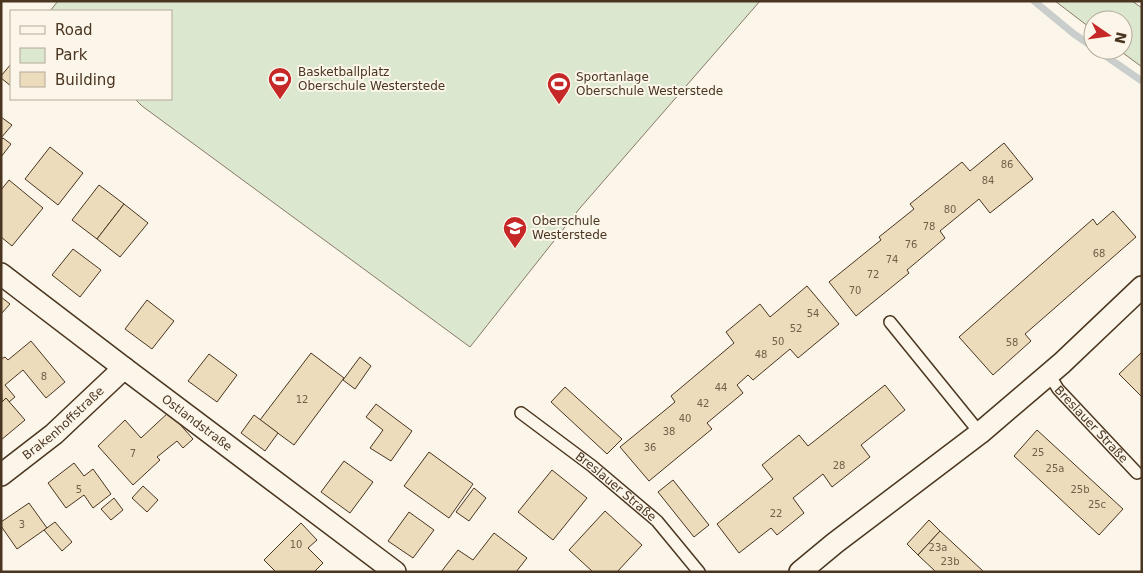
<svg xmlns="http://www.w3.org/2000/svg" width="1143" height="573" font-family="'DejaVu Sans',sans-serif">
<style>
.green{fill:#dce7d0;stroke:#887966}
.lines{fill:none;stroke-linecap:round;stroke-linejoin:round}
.stream{stroke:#c9cecd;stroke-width:7}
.building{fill:#ecdcbc;stroke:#4a3520}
.service-casing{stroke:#4a3520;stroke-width:14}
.minor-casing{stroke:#4a3520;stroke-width:24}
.service{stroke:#fbf6e9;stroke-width:11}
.minor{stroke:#fbf6e9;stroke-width:21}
.labels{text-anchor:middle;stroke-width:4;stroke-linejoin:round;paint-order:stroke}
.number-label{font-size:10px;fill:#725f47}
.poi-label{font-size:12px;fill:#4a3520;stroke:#fbf6e9;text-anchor:start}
.street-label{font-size:12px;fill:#4a3520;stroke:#fbf6e9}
</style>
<rect width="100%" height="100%" fill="#fbf6e9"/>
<g class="green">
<polygon points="58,1 760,1 580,208 470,347 142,106 135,99 171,99 171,11 50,11"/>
<polygon points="1055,1 1132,1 1142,8 1142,67 1119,50 1123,50 1123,20 1093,20 1093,30"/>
</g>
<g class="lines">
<g class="stream">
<polyline points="1034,1 1074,34 1093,47"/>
<polyline points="1097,50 1142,81"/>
</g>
</g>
<g class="building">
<polygon points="11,64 11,86 1,78 1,76"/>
<polygon points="1,117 12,125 1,138"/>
<polygon points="3,138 11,144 1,157 1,140"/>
<polygon points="1004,143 1033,179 990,213 979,199 940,231 945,238 907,270 909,273 856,316 829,282 881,240 879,237 914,209 910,204 962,162 970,171"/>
<polygon points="50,147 83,173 58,205 25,179"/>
<polygon points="9,180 43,208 12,246 1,237 1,190"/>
<polygon points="99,185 124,204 97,239 72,220"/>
<polygon points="124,204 148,223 120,257 97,239"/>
<polygon points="1113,211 1136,237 1025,334 1031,341 993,375 959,337 1093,219 1097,225"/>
<polygon points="73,249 101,270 80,297 52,275"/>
<polygon points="807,286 839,324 798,358 790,349 753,380 748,375 737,385 743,393 707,423 712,429 649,481 620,447 675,402 671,396 734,343 726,332 760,304 770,317"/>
<polygon points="1,297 10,304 1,314"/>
<polygon points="147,300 174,321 152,349 125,329"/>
<polygon points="31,341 65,382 46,398 23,370 5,385 15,397 9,402 6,398 2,402 1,359 5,357 8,360"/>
<polygon points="1142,352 1142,397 1119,374"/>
<polygon points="311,353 344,378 294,445 260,420"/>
<polygon points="209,354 237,375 217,402 188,381"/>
<polygon points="360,357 371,366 355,389 343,380"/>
<polygon points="885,385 905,410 861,445 870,457 832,487 823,474 793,498 804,513 777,535 771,528 739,553 717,524 773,479 762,465 799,435 808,446"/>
<polygon points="565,387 622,439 607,454 551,402"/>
<polygon points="6,398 25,420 1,440 1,403"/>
<polygon points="376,404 412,431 391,461 370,448 383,430 366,417"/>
<polygon points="169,412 193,439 183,448 177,441 157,457 160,460 133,485 98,446 125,420 141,438"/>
<polygon points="254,415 278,433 265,451 241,433"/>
<polygon points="1037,430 1123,509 1099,535 1014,456"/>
<polygon points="429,452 473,484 449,518 404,486"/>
<polygon points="344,461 373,482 350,513 321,492"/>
<polygon points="74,463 84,476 93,469 111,494 93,508 84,495 66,508 48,483"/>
<polygon points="552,470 587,498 553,540 518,512"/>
<polygon points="673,480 709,525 694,537 658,492"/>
<polygon points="143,486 158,500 147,512 132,498"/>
<polygon points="474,488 486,498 469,521 456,512"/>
<polygon points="114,498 123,510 111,520 101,509"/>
<polygon points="29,503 47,528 17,549 1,526 1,522"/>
<polygon points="605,511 642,545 617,572 593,572 569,550"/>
<polygon points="409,512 434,530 413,558 388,541"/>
<polygon points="929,520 940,531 918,555 907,544"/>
<polygon points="55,522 72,542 62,551 44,530"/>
<polygon points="301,523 317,540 308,548 323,563 314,572 276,572 264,560"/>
<polygon points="940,531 984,572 936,572 918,555"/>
<polygon points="494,533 527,558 516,572 441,572 458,550 473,560"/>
</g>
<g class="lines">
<g class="service-casing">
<g id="service">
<polyline points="890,322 980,433"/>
<path id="s1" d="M1049,374L1058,389L1137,473"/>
<path id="s2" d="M521,413L592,466L657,521L699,572"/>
</g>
</g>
<g class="minor-casing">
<g id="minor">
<path id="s3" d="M1,274L124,368L395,572"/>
<path id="s4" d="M1,475L54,434L124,368"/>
<polyline points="800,572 835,543 980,433 1062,363 1142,287"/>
</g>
</g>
<use href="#service" class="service"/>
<use href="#minor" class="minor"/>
</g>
<defs>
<g id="stadium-pin" transform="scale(1.25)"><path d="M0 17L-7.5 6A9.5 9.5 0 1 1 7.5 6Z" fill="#c62828" stroke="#fbf6e9"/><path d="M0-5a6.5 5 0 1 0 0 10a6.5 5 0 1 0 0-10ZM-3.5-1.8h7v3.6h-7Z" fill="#fff"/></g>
<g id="school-pin" transform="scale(1.25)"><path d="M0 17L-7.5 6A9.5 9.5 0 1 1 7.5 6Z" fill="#c62828" stroke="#fbf6e9"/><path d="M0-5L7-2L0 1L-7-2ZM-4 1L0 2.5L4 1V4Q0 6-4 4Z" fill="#fff"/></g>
</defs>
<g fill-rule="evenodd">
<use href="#stadium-pin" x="280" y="79"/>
<use href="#stadium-pin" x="559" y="84"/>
<use href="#school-pin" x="515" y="228"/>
</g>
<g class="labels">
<g class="number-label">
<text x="1007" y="168">86</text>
<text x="988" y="184">84</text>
<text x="950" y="213">80</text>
<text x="929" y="230">78</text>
<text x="911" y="248">76</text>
<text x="1099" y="257">68</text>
<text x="892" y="263">74</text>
<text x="873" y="278">72</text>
<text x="855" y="294">70</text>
<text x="813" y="317">54</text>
<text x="796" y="332">52</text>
<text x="778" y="345">50</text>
<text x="1012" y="346">58</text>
<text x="761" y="358">48</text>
<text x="44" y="380">8</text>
<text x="721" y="391">44</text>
<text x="302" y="403">12</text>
<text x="703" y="407">42</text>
<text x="685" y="422">40</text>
<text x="669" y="435">38</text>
<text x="650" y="451">36</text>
<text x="1038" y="456">25</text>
<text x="133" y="457">7</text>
<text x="839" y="469">28</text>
<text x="1055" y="472">25a</text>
<text x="79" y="493">5</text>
<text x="1080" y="493">25b</text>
<text x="1097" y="508">25c</text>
<text x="776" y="517">22</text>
<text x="22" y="528">3</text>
<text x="296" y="548">10</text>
<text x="938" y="551">23a</text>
<text x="950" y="565">23b</text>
</g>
<g class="poi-label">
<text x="298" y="76">Basketballplatz<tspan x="298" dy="14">Oberschule Westerstede</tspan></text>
<text x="576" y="81">Sportanlage<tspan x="576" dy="14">Oberschule Westerstede</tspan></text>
<text x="532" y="225">Oberschule<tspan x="532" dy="14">Westerstede</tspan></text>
</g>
<g class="street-label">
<text dy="4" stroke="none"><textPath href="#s4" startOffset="81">Brakenhoffstraße</textPath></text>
<text dy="4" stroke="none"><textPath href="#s3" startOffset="246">Ostlandstraße</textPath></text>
<text dy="4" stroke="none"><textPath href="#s1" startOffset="66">Breslauer Straße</textPath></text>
<text dy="4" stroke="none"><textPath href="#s2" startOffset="120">Breslauer Straße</textPath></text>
</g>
</g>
<rect width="1143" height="573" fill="none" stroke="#4a3520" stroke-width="5"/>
<rect x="10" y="10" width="162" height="90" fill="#fbf6e9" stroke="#b4a999"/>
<rect x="20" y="26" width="25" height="8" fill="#fbf6e9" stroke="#b4a999"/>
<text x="55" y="35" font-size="15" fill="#4a3520">Road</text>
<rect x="20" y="48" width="25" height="15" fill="#dce7d0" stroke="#b4a999"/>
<text x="55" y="60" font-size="15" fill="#4a3520">Park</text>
<rect x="20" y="72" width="25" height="15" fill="#ecdcbc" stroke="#b4a999"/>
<text x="55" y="85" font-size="15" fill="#4a3520">Building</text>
<g transform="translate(1108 35) rotate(103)"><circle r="24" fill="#fbf6e9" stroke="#b4a999"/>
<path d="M0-4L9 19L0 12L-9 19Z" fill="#c62828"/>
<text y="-8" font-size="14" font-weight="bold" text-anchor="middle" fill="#4a3520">N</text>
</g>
</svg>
